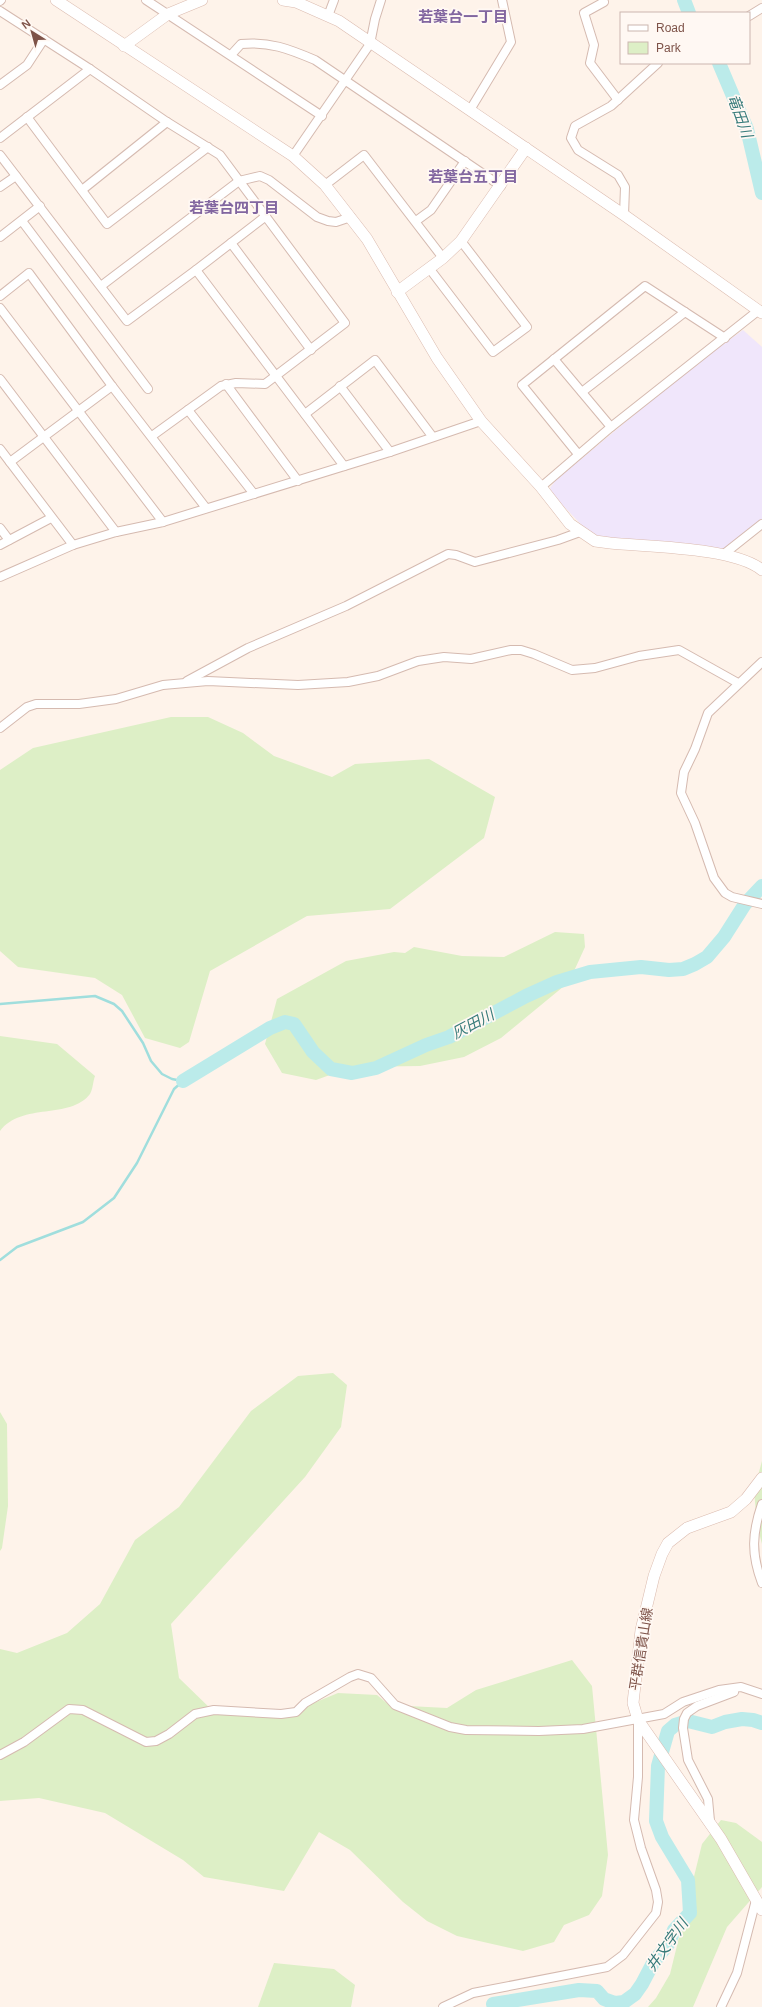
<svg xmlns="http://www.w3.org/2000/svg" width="762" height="2007" font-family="Arial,'Noto Sans JP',sans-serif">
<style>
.education{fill:#f0e6fb}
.green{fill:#ddefc6}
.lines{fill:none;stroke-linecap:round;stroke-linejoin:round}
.stream{stroke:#a0dedd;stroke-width:2.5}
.river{stroke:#bbebea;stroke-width:14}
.street-casing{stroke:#d5bab0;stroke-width:10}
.secondary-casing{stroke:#dbbbaf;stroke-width:12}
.street{stroke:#fff;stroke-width:8}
.secondary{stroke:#fff;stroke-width:11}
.labels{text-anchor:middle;stroke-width:3.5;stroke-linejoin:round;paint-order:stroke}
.street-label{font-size:14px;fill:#7e5349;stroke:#fff8f3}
.neighbourhood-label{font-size:15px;font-weight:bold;fill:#8266a0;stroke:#fff8f3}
.water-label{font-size:15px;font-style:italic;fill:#387c7b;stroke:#fff8f3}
</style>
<rect width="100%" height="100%" fill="#fef3ea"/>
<polygon class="education" points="743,330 762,347 762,522 727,549 702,548 594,538 554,496 550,488 556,480 688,370"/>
<g class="green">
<polygon points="171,717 208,717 243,733 274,756 332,777 355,764 429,759 495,797 484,838 390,909 307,916 210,971 189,1042 180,1048 145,1038 122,995 95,978 18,967 0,951 0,770 33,748"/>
<polygon points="555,932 584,934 585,947 569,982 501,1038 464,1057 420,1066 352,1067 316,1080 282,1073 265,1044 277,999 346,961 394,952 405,953 414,947 462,956 504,957"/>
<path d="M0,1036L57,1044L95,1076C93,1081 93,1089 90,1094C70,1120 22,1102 0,1131Z"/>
<polygon points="333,1373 347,1385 341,1427 305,1477 171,1624 179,1678 214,1712 282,1716 338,1693 377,1695 389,1705 447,1708 476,1690 572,1660 592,1686 608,1855 602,1896 589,1915 564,1925 554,1942 523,1951 457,1936 427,1921 403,1902 350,1850 319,1832 284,1891 204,1877 183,1860 105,1813 39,1798 0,1801 0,1649 17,1653 67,1633 100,1604 135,1540 179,1507 251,1411 298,1376"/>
<polygon points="0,1412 7,1424 8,1506 2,1548 0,1551"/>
<polygon points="762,1461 762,1544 757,1525 754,1490"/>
<polygon points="721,1820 736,1823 762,1842 762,1887 727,1927 693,2007 648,2007 656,1998 670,1974 702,1844"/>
<polygon points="274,1963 334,1969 355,1985 351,2007 258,2007"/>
</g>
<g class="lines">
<g class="stream">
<polyline points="0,1004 95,996 114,1004 122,1011 143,1043 151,1061 162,1074 172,1079 182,1081"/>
<polyline points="0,1260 17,1247 83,1222 114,1198 137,1163 174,1089 183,1081"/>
<polyline points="491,2007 493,2004"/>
</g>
<g class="river">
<polyline points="684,0 689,13"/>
<polyline points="719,63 747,129 762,193"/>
<polyline points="183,1081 270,1028 285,1022 294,1024 313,1052 331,1069 352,1073 376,1068 426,1045 449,1037 526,996 557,982 590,972 641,967 669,970 683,969 695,964 707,957 724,937 745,904 762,886"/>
<polyline points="493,2004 579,1990 597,1991 604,1999 615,2003 624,2002 635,1994 642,1984 653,1963 669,1943 674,1930 690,1913 688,1880 662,1837 656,1821 658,1766 668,1731 675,1725 688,1721 712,1727 725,1722 742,1719 753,1720 762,1723"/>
</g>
<g class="street-casing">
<g id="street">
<polyline points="146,0 322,116"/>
<polyline points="603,0 604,2 584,13 594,45 590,63 618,100"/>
<polyline points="0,1 1,0"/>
<polyline points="0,11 90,69 167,122 220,155 345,323 265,384 236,383 221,386 152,436"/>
<polyline points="328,16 334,0"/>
<polyline points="749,16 762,8"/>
<path d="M231,55L241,44C269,41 289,49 315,60L501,186"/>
<polyline points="0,85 27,65 44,39"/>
<polyline points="470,110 511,42 502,0"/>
<polyline points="27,117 107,224 208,147"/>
<polyline points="0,138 90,69"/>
<polyline points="0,155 127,321 196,270 266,216"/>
<polyline points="293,156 370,44 375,19 381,0"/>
<polyline points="325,185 364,155 443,258"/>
<polyline points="0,187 16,176"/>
<polyline points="82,190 167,122"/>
<polyline points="624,215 625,187 618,175 578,150 571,138 575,126 611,106 658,63"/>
<polyline points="22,221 148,389"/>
<polyline points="416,221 431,210 465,161"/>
<polyline points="0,237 40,206"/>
<polyline points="231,243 311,350"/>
<polyline points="429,268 493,352 527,327 461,241"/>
<polyline points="196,270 344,466"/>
<polyline points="101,286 239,181 260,176 269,180 317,217 328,221 336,222 351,217"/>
<polyline points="0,296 29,273 112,386 206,508"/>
<polyline points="0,308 163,522"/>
<polyline points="554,359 611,427"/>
<polyline points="0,379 116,532"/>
<polyline points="226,384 298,481"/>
<polyline points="340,386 390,452"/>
<polyline points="582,392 685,312"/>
<polyline points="188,410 254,494"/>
<polyline points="305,414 375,360 432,436"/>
<polyline points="0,449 73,545"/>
<polyline points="578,454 522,385 645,286 725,338"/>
<polyline points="10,462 112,386"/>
<polyline points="541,487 611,427 759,310"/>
<polyline points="0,528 9,540"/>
<polyline points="0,545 51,518"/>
<polyline points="724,554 762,524"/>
<polyline points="0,577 73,545 116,532 163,522 390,452 481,421"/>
<polyline points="762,662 708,713 695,749 684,772 681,793 695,823 714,878 725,893 732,897 762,904"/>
<polyline points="187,681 248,648 346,606 448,554 456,555 475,562 558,540 580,532"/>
<polyline points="0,728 27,707 36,704 79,704 116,699 163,685 208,681 298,685 348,682 378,676 418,661 444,657 471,659 511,650 521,650 534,654 572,670 595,668 639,656 679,650 738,683"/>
<path d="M762,1504C752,1533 751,1554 762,1583"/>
<polyline points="0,1755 24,1742 69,1709 83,1710 146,1742 156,1741 169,1734 195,1714 214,1710 281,1714 296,1712 305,1703 350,1677 358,1674 371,1678 395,1705 450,1727 466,1730 539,1731 583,1729 664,1714 683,1702 719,1690 741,1687 762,1694"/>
<polyline points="710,1821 708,1799 688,1760 683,1728 684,1719 687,1713 697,1706 734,1692"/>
<polyline points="443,2007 473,1993 607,1967 623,1955 656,1913 658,1902 656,1890 641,1848 634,1820 638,1777 638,1720"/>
<polyline points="721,2007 737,1973 756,1900"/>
</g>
</g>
<g class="secondary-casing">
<g id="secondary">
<path d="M56,0L293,156L325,185L367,239L437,358L481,421L541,487L570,524L595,541L610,543C648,547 734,547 762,570"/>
<polyline points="283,0 296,2 339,21 624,215 762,313"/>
<polyline points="124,46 168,14 202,0"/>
<polyline points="397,292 443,258 461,241 526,148"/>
<polyline points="762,1478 746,1499 731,1512 687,1528 668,1543 662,1554 654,1576 641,1630 633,1703 638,1720 721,1839 762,1910"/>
</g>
</g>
<use href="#street" class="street"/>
<use href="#secondary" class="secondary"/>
</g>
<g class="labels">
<g class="street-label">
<text transform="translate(641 1649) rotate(-81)" y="5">平群信貴山線</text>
</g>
<g class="neighbourhood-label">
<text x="463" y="22">若葉台一丁目</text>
<text x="473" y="182">若葉台五丁目</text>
<text x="234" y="213">若葉台四丁目</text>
</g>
<g class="water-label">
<text transform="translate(740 116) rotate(70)" y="5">竜田川</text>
<text transform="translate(473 1024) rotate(-28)" y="5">灰田川</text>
<text transform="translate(667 1945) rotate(-54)" y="5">井文字川</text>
</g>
</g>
<rect x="620" y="12" width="130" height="52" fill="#fff8f3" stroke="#cbb6af"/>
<rect x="628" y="25" width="20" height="6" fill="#ffffff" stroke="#cbb6af"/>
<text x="656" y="32" font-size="12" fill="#7e5349">Road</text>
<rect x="628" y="42" width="20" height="12" fill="#ddefc6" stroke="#cbb6af"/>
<text x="656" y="52" font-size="12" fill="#7e5349">Park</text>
<g transform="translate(32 32) rotate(323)" stroke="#fff8f3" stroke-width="3" paint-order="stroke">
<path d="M0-3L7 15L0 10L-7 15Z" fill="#7e5349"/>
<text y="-6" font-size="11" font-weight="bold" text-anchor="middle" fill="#7e5349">N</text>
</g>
</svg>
